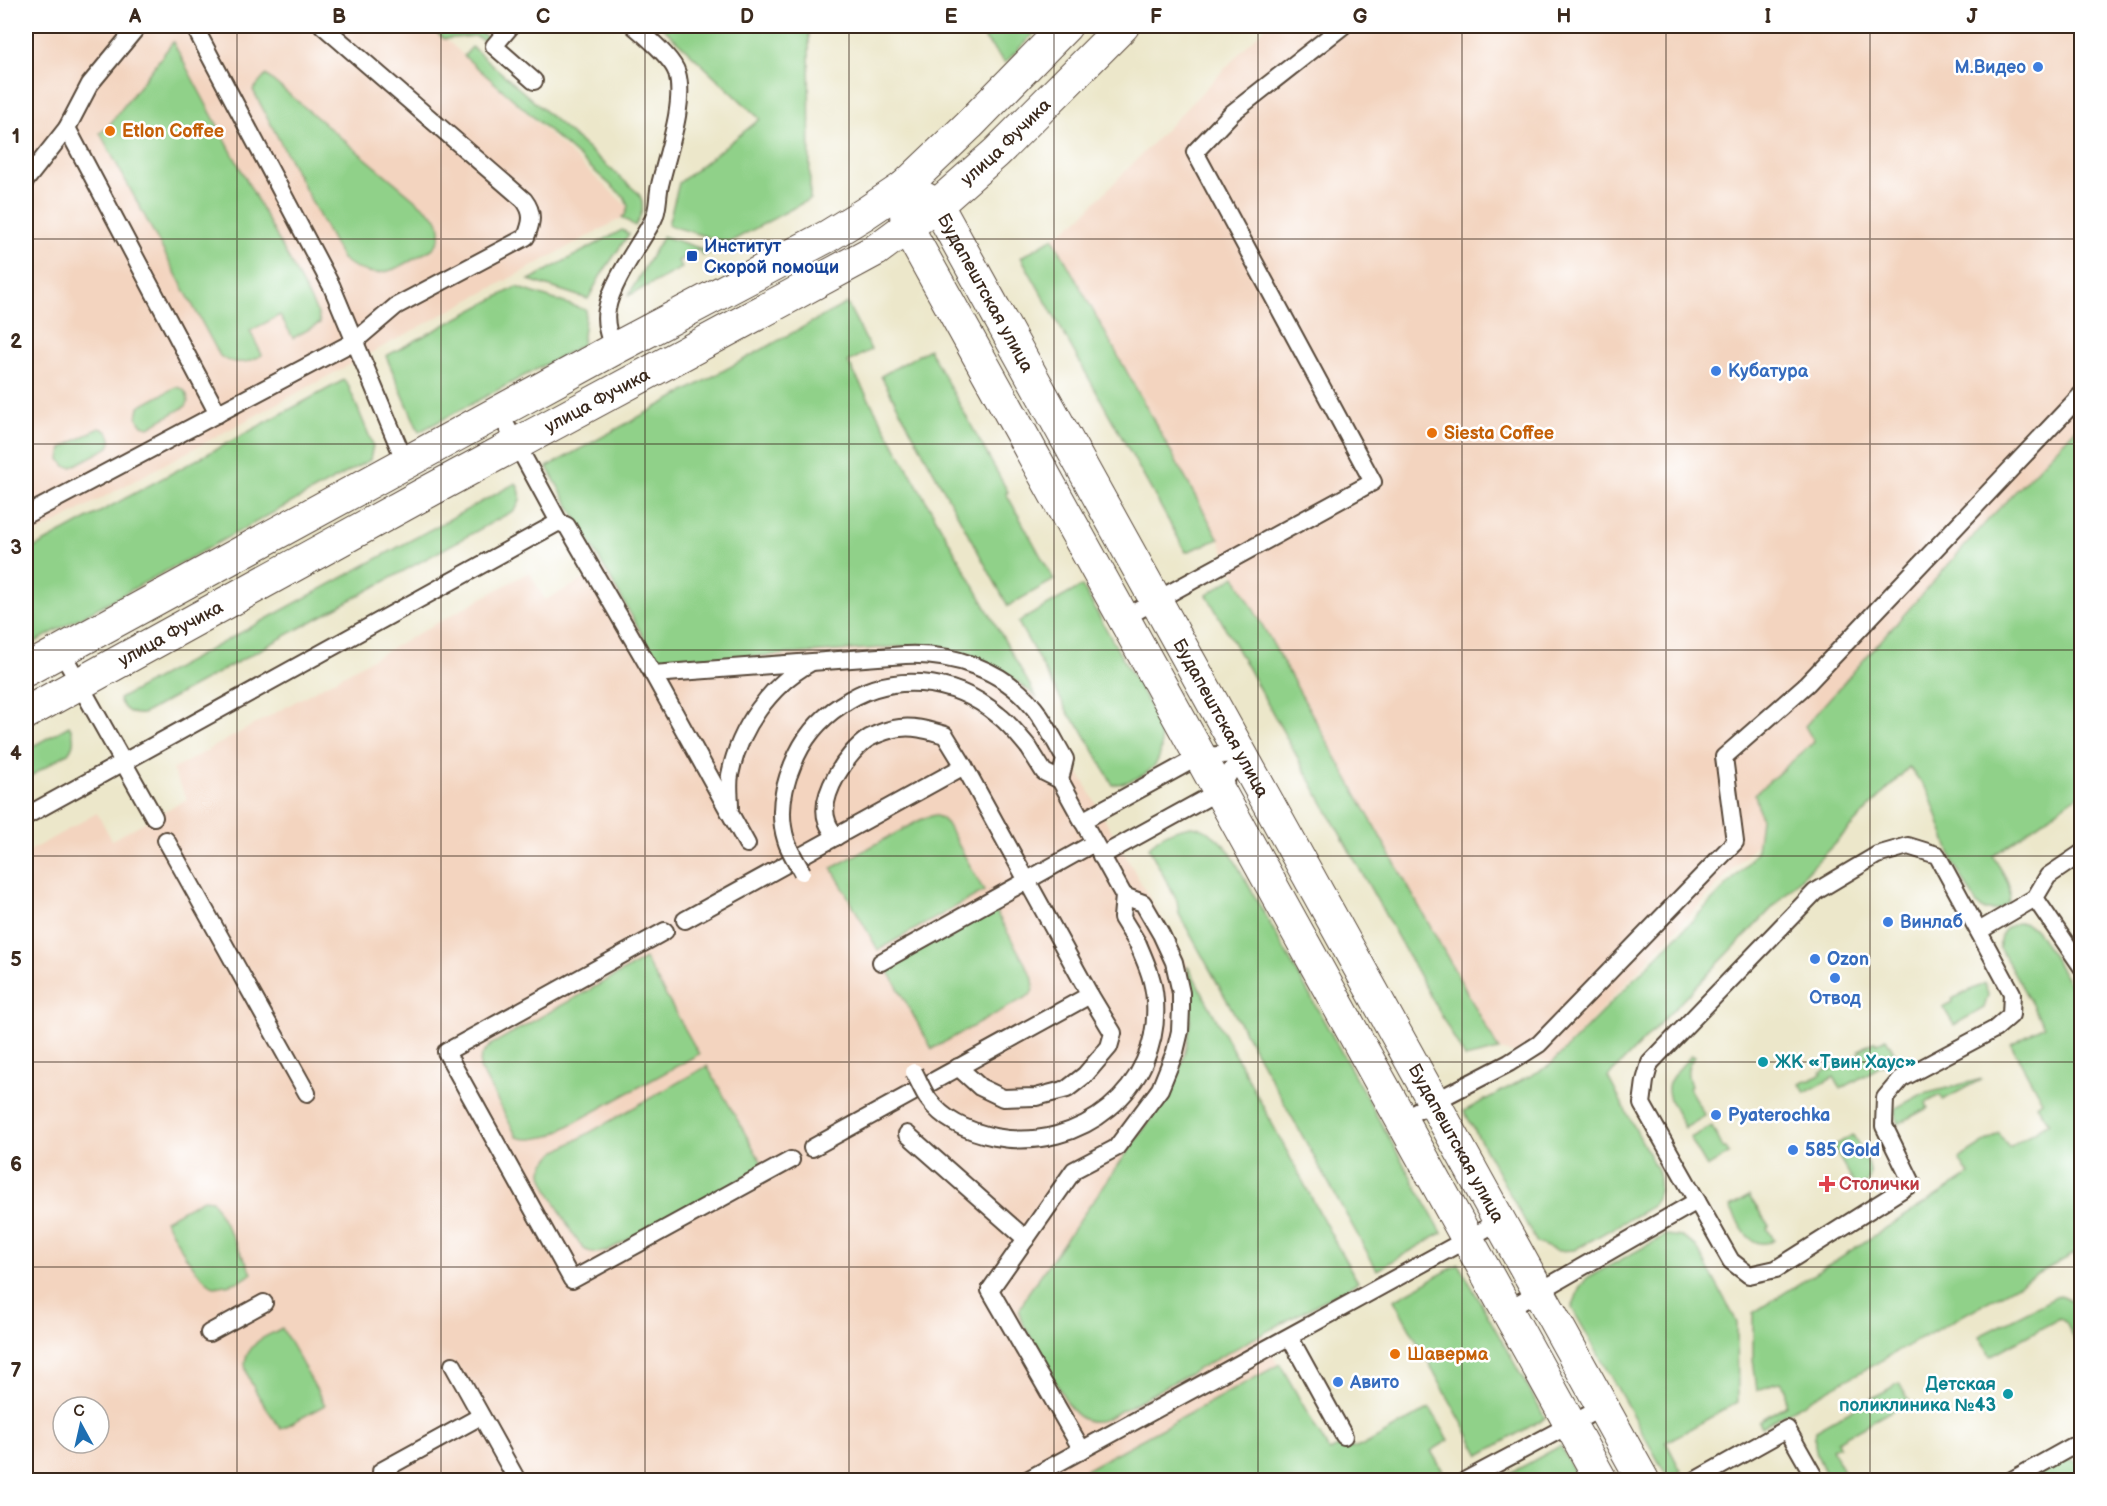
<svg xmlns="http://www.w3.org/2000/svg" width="2107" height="1506" font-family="'Balsamiq Sans',sans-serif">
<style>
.built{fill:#f3d4bf;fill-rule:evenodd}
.green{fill:#90d189;stroke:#667e54;stroke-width:1.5}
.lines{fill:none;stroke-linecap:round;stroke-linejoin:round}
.service-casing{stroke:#564638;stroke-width:20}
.minor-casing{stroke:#564638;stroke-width:34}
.service{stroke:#fff;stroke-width:16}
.minor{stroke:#fff;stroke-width:32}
.service-bridge-casing{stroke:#564638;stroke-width:20;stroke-linecap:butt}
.service-bridge{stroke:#fff;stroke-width:16}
.grid{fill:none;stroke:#3b2a1e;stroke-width:1.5;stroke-opacity:0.55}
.shop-dot{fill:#3f7fe0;stroke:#fff;stroke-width:2}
.food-dot{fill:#e8710a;stroke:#fff;stroke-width:2}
.transit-dot{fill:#1a4fb4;stroke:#fff;stroke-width:2}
.culture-dot{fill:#0f9aa8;stroke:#fff;stroke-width:2}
.health-dot{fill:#e0444e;stroke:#fff;stroke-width:2}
.labels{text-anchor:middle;stroke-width:5;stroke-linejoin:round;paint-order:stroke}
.shop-label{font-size:18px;font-weight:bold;fill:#366cbe;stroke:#fff;text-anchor:start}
.food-label{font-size:18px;font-weight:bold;fill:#c56008;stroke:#fff;text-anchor:start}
.street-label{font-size:18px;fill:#3b2a1e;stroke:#fff}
.transit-label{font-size:18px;font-weight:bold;fill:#164399;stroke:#fff;text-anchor:start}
.culture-label{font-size:18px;font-weight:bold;fill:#0d838f;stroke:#fff;text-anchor:start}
.health-label{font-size:18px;font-weight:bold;fill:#be3a42;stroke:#fff;text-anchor:start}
.neatline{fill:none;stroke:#3b2a1e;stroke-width:2}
.grid-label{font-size:20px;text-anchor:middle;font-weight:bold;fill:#3b2a1e}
</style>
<rect width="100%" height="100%" fill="#fff"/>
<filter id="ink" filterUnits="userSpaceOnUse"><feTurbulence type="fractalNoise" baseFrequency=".0167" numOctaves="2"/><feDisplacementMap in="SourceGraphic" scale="12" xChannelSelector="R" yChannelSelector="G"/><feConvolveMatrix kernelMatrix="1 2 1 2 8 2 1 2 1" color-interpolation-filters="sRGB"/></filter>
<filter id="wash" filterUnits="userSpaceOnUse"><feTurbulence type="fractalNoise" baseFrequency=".008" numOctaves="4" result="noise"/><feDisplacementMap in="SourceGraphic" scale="24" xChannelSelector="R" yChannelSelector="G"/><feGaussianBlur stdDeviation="1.35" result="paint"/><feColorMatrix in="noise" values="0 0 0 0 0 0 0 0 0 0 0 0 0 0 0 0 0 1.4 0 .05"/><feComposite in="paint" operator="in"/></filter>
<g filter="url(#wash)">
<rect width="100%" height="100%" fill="#ece7ca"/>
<g class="built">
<polygon points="26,26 432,26 633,212 26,539"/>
<polygon points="1266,26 2081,26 2081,499 1551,1063 1499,1050 1235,576 1219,539 1053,238 1079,219"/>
<path d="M877,416L1189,968L1340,1251L1261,1333L1278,1365L1066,1480H26V853L97,813L112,840L187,799L172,770L529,572L545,600L605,569ZM63,1407H99V1443H63Z"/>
</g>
<g class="green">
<polygon points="428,26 485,26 479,32 494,41 491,44 475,36 444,39"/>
<polygon points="661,26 809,26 810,199 728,243 668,225 679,183 760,119"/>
<polygon points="974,26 1041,26 1005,63"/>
<path d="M173,42L318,314L320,323L293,338L280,315L250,331L262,355C250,363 233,366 220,356L100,133L107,128Z"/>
<path d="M472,47L638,193C646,204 642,215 635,226L622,217L625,215L628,206L624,197L464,56Z"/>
<path d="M266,75L437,218C442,231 442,240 432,249C398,267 377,287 342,259L253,90Z"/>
<polygon points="622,230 629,234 601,275 588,299 529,280"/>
<polygon points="663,236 711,252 703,256 698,249 678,261 682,268 628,296"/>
<polygon points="1053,238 1219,539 1186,552 1021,257"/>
<polygon points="516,287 586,310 582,345 419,432 386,356"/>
<path d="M847,303L871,350L848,362L1037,698C1004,668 968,650 924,645L674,662C663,660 657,659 651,650L547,467Z"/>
<polygon points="929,349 1008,492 1006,493 1054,580 1008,606 881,376"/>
<polygon points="344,380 348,385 373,445 370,460 26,647 26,552"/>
<path d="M176,387C185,388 188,394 188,402L186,406L149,427L142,425L137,418L139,407Z"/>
<path d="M2081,423V793L1993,856C2002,873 2013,882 2009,902L1998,910H1983L1977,904L1954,864L1929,793L1909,767L1608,1077L1657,1170C1661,1184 1661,1195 1651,1207L1574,1250L1557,1251L1537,1243L1464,1111L1549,1066L1745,867L1757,850L1761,819L1755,794L1814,742L1805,726L1987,521Z"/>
<path d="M99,428C109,430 114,438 109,447L72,467L65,466L60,459L62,448Z"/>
<path d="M516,483C522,493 522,501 515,510L143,714C131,715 123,710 119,699Z"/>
<polygon points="1235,576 1499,1050 1465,1058 1207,595"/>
<path d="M1082,586C1096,610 1109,635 1123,659C1136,683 1163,720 1161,748C1159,773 1134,781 1113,785L1081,728L1070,716L1018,622Z"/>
<path d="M69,726C75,735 75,745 68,753L26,779V750Z"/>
<polygon points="934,815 941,818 947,824 984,891 878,950 832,868 920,820"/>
<path d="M1191,826C1207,827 1220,840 1230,852L1442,1233L1377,1270L1179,914L1177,901L1149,848C1159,834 1175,829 1191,826Z"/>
<polygon points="2074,900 2081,912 2080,911 2067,922 2070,907"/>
<path d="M994,908L1032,976C1034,984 1035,989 1030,995L932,1049L887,968Z"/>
<path d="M2017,923H2023L2036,929L2081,1003V1255L2077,1258L2074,1254L1761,1427L1759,1421L1786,1405V1389L1781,1382L1774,1383L1757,1391L1753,1358V1313L1969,1175L1959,1159L1999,1133L2009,1148L2049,1123L2037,1105L2042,1101L2011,1044L2044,1026L2000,948C1998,935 2005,927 2017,923Z"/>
<path d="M645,959L699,1054L550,1136C539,1138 528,1141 517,1137L480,1068C479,1056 484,1052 492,1044Z"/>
<path d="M1187,967L1189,968L1340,1251L1358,1282L1106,1419C1090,1425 1078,1419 1069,1406L1021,1320L1019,1311L1028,1293L1172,1089C1190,1049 1196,1010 1187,967Z"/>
<polygon points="1985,983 1988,995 1984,1008 1954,1025 1943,1007 1953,1002 1952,999"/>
<polygon points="1886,1038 1897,1057 1841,1089 1834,1077 1805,1093 1800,1084 1807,1080 1808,1081 1822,1074 1821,1072 1829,1068 1831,1070 1860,1053 1859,1050 1875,1041 1877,1043"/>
<path d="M1692,1055L1695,1057C1685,1066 1687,1075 1691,1086L1689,1088L1705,1116L1685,1128C1663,1087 1659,1089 1692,1055Z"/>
<path d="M707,1066L764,1167L607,1251C599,1253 592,1254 584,1249C578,1245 543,1183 542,1174C541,1165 550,1157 557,1151Z"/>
<polygon points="1982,1079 1943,1100 1940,1095 1926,1103 1928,1108 1898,1124 1896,1118 1896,1108 1920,1095"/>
<polygon points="1712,1126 1723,1148 1726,1148 1729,1154 1707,1167 1690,1138"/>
<path d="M1853,1135C1863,1154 1883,1176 1858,1191L1833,1146Z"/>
<path d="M1749,1196L1769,1226L1767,1228L1774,1240C1750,1253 1739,1224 1730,1207Z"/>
<path d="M203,1199L212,1200L252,1273C241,1283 228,1285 214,1287C191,1271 178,1243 165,1220Z"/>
<polygon points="1666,1235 1682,1237 1696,1246 1737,1322 1738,1402 1666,1442 1681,1471 1668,1478 1572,1308 1580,1287 1587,1278"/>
<polygon points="1459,1264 1545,1418 1480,1455 1394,1300"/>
<path d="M2060,1295C2088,1306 2082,1322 2081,1348L2079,1349L2064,1320L2060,1318L1990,1356L1979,1336Z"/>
<path d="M282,1328L325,1405L281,1429C271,1414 245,1381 245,1363C245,1356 252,1347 257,1342C264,1336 274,1333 282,1328Z"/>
<polygon points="1280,1364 1329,1451 1348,1443 1350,1448 1363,1446 1430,1408 1449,1440 1431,1451 1444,1473 1431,1480 1067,1480"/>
<path d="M1899,1383L1909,1401L1837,1441L1839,1446L1832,1449L1846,1475L1838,1480H1829C1821,1463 1811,1449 1816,1430Z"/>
<polygon points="1560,1446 1579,1480 1498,1480"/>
<polygon points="2067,1459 2074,1461 2081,1467 2081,1480 2021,1480 2057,1461"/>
</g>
</g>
<g filter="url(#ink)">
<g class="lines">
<g class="service-casing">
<g id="service">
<polyline points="194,26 332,287 405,462"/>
<polyline points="511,26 494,46 534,81"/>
<polyline points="67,128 218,414"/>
<polyline points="26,180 67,128 90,84 138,26"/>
<path d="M614,349C609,337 604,323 607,309C612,281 639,246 653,220C659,209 657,197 660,185C667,154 686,103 677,73C673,59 645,35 634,26"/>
<polyline points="499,412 559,522 567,526 653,674 747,844"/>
<path d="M26,515L355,341L396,306L526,237C532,222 534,213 524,200L323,26"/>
<polyline points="1124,618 1373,482 1195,152 1232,113 1343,26"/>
<polyline points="61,651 154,817"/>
<path d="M653,674L905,655C952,653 1003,669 1034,708C1046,723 1055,742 1065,759L1060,780"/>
<polyline points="1029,748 1044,772 1060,780 1124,896 1122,918 1138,944"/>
<path d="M730,808C730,797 728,785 730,775C739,729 770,685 810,663"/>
<polyline points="26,816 559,522"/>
<polyline points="1082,821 1200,756 1241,754"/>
<path d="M836,837C833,832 828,826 827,821C818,796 848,751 869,738C877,734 891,729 900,728C916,726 930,731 945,735L964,766"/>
<polyline points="166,840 307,1093"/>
<polygon points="1908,846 1937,855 2012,993 2011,1015 1995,1029 1901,1079 1885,1098 1884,1126 1912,1183 1776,1269 1749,1275 1731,1261 1642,1104 1645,1081 1650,1063 1815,892 1877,855"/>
<polyline points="2082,853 2048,876 2035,898 2082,967"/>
<polyline points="1101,856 1219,791 1241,754"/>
<polyline points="685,920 964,766 1090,995 812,1148"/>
<polyline points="665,931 446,1052 572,1280 791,1160"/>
<polyline points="1979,931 2035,898"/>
<polyline points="881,962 1094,843"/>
<polyline points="958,1067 980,1087 1003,1098 1036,1097 1067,1089 1085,1075 1109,1047 1113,1033 1090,995"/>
<polyline points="1401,1119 1509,1063 1539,1044 1735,842 1724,757 1807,684 2082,394"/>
<polyline points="907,1134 1026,1239"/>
<polyline points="1507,1310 1697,1201"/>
<polyline points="209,1333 264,1303"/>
<polyline points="1290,1338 1344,1436"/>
<polyline points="453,1365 517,1480"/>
<polyline points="1082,1450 990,1290 1074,1170 1116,1148 1160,1089 1175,1052 1180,1031 1181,1008 1181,993 1174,962 1161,934 1143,903 1124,896"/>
<polyline points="381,1471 481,1416"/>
<polyline points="1027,1480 1500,1221"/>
<polyline points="1466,1480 1603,1407"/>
<polyline points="1696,1480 1787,1429 1816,1480"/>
<polyline points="2012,1480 2082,1441"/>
</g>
</g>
<g class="minor-casing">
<g id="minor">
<path id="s1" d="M904,187L937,205L1643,1480"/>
<polyline points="904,187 907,227 1601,1480"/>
<polyline points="26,670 614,349 828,236 864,214 904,187 969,125 1066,26"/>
<path id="s2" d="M26,713L431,490L876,250L937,205L996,153L1123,26"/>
</g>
</g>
<use href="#service" class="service"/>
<use href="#minor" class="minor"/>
<g class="service-bridge-casing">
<g id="service-bridge">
<path d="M802,872C797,862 789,851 786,840C778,814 783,787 793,764C803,738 818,720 841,705C890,671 953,677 998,715C1010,724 1019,736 1029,748"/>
<path d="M914,1072C919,1081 923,1092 929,1100C944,1121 971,1132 995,1137C1080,1153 1161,1089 1155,1001C1154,980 1146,963 1138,944"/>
</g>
</g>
<use href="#service-bridge" class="service-bridge"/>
</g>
</g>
<path class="grid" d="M237,26V1480M441,26V1480M645,26V1480M849,26V1480M1054,26V1480M1258,26V1480M1462,26V1480M1666,26V1480M1870,26V1480M26,239H2082M26,444H2082M26,650H2082M26,856H2082M26,1062H2082M26,1267H2082"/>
<g class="shop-dot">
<circle cx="2038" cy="67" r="6"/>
<circle cx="1716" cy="371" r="6"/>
<circle cx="1888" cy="922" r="6"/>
<circle cx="1815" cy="959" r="6"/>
<circle cx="1835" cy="978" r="6"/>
<circle cx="1716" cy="1115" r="6"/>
<circle cx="1793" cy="1150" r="6"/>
<circle cx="1338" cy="1382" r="6"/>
</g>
<g class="food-dot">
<circle cx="110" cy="131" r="6"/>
<circle cx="1432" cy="433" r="6"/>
<circle cx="1395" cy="1354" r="6"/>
</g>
<rect class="transit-dot" x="686" y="250" width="12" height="12" rx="3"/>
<g class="culture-dot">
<circle cx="1763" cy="1062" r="6"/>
<circle cx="2008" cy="1394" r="6"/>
</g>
<path class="health-dot" d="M1824 1175h6v6h6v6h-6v6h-6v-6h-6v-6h6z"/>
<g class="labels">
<g class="shop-label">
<text x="2026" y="73" text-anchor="end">М.Видео</text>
<text x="1728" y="377">Кубатура</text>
<text x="1900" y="928">Винлаб</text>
<text x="1827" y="965">Ozon</text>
<text x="1835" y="1004" text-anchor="middle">Отвод</text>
<text x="1728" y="1121">Pyaterochka</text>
<text x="1805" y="1156">585 Gold</text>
<text x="1350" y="1388">Авито</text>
</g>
<g class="food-label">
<text x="122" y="137">Etlon Coffee</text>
<text x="1444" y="439">Siesta Coffee</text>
<text x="1407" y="1360">Шаверма</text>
</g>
<g class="street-label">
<text dy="6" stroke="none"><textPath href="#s2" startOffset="1137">улица Фучика</textPath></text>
<text dy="6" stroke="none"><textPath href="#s1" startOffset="138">Будапештская улица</textPath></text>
<text dy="6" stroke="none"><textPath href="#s2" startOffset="651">улица Фучика</textPath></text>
<text dy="6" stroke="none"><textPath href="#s2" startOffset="165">улица Фучика</textPath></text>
<text dy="6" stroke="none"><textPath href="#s1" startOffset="624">Будапештская улица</textPath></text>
<text dy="6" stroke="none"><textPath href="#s1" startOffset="1110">Будапештская улица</textPath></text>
</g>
<g class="transit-label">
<text x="704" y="252">Институт<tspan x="704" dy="21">Скорой помощи</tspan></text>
</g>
<g class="culture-label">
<text x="1775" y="1068">ЖК «Твин Хаус»</text>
<text x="1996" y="1390" text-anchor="end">Детская<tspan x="1996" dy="21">поликлиника №43</tspan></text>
</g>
<g class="health-label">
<text x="1839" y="1190">Столички</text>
</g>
</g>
<rect width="2107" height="1506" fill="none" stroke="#fff" stroke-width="66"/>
<g transform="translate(81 1425) rotate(352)"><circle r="28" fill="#ffffff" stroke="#b1aaa5" stroke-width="1.5"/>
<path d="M0-4.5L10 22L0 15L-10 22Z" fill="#1f6fb2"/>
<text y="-9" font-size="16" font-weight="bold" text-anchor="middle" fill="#3b2a1e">С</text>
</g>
<rect x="33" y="33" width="2041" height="1440" class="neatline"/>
<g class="grid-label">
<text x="135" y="23">A</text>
<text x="339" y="23">B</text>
<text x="543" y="23">C</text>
<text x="747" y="23">D</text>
<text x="951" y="23">E</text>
<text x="1156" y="23">F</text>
<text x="1360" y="23">G</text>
<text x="1564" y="23">H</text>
<text x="1768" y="23">I</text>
<text x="1972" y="23">J</text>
<text x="16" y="143">1</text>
<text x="16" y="348">2</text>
<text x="16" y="554">3</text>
<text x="16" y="760">4</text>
<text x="16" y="966">5</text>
<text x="16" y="1171">6</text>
<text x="16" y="1377">7</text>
</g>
</svg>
